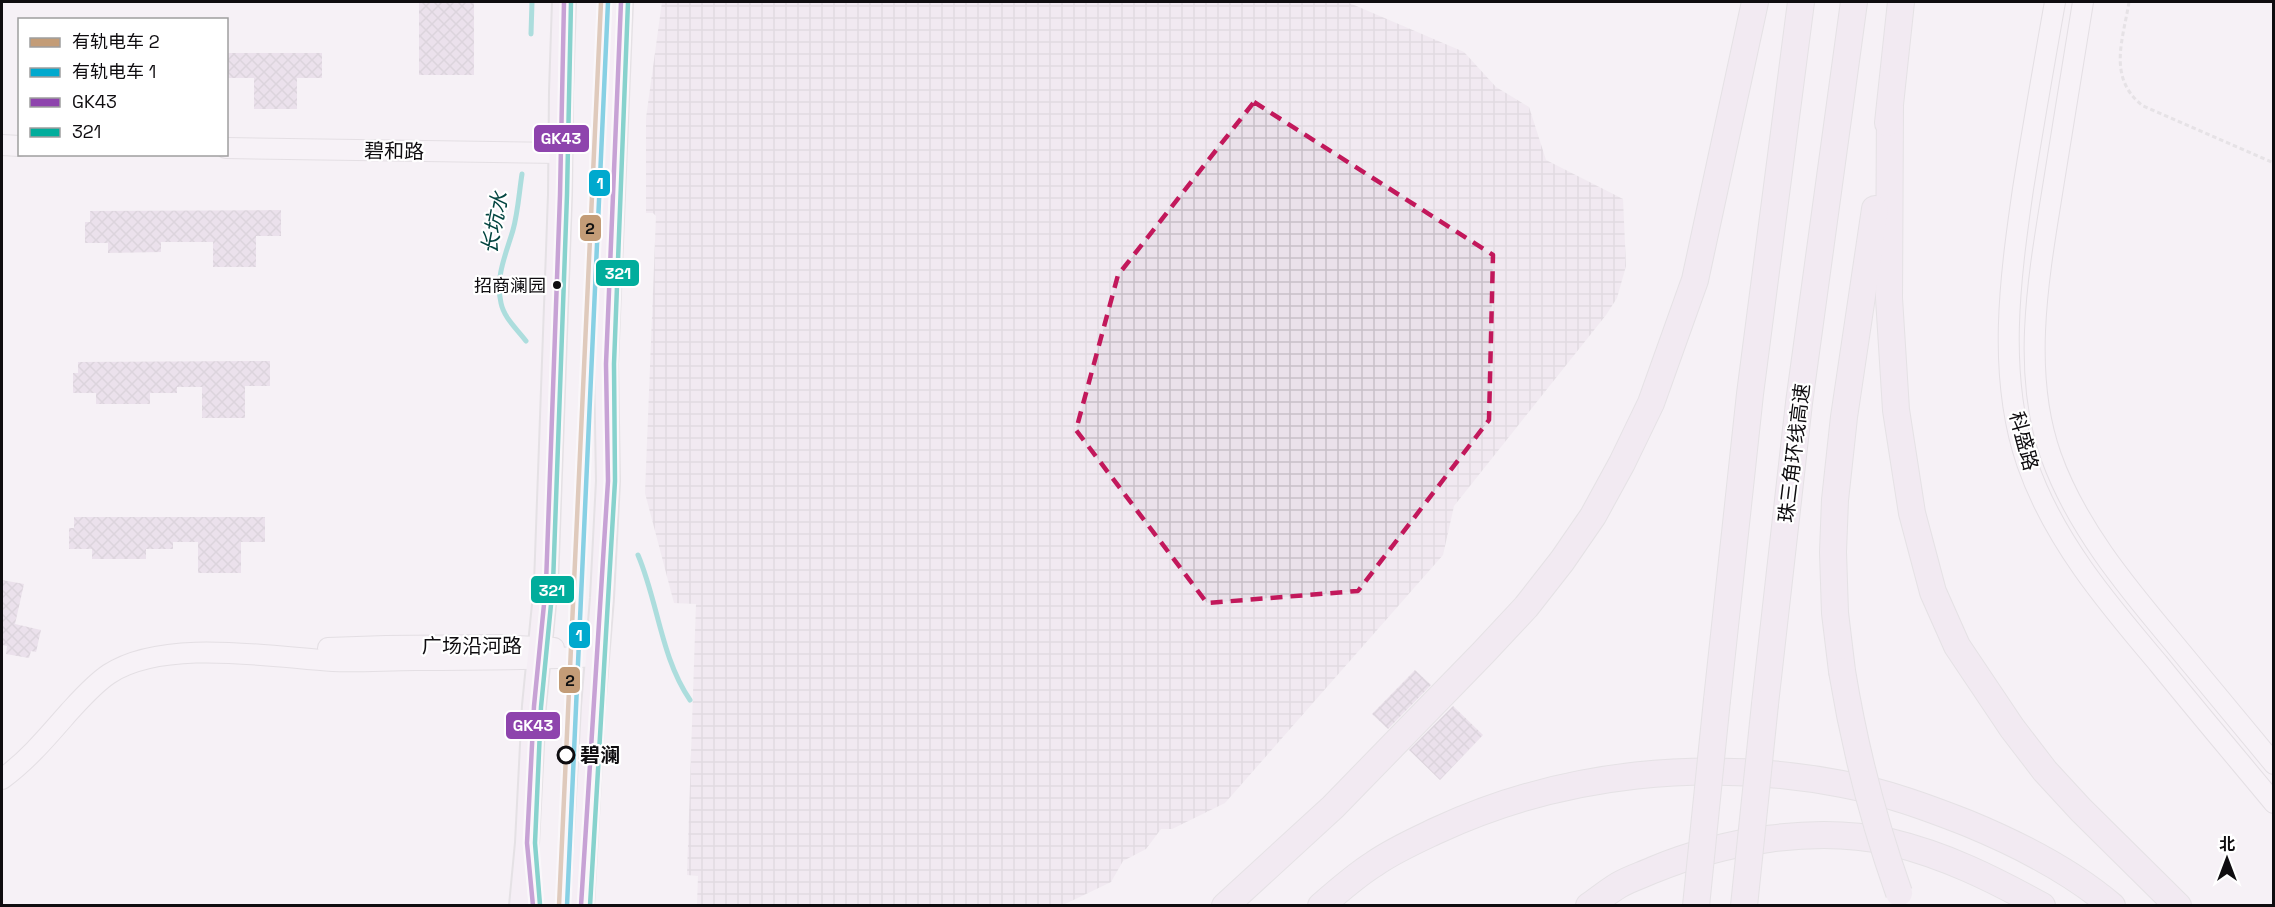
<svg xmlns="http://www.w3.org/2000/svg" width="2275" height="907" font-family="'Space Grotesk','Noto Sans SC',sans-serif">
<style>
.industrial{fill:url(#industrial-grid)}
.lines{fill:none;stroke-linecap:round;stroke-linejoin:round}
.stream{stroke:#52c6bf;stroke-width:5}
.building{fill:url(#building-cross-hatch)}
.secondary-casing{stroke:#cecace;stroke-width:22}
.primary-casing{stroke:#d0cfd0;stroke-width:26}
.highway-casing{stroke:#d0cfd0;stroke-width:28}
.path{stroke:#d2d1d2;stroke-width:3;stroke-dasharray:4.5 3;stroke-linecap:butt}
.secondary{stroke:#f8f4f8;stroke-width:20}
.primary{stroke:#f3ecf4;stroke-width:22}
.highway{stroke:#ede2ed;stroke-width:26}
.highway-bridge-casing{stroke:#d0cfd0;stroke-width:28;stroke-linecap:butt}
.highway-bridge{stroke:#ede2ed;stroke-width:26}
.bus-1-casing{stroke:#fff;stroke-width:9}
.bus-2-casing{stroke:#fff;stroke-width:9}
.bus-1{stroke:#8e44ad;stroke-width:4.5}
.bus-2{stroke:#01ad9c;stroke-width:4.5}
.tram-1-casing{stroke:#fff;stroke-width:9}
.tram-2-casing{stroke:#fff;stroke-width:9}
.tram-1{stroke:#c39c77;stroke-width:4.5}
.tram-2{stroke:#00a9ce;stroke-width:4.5}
.marked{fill:none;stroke:#c2185b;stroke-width:4.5;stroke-dasharray:12 8;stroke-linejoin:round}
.bus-dot{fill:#0f0d10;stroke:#fff;stroke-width:2}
.stop-dot{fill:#fff;stroke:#0f0d10;stroke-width:3}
.labels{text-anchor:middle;stroke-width:4.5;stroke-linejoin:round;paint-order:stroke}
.bus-label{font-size:18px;fill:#0f0d10;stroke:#fff;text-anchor:end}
.street-label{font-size:20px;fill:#0f0d10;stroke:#fff}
.stop-label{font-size:20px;font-weight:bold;fill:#0f0d10;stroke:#fff;text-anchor:start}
.water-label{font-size:21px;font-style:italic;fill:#034540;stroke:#fff}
.line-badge{stroke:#fff;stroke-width:2}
.badge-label{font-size:16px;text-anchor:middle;font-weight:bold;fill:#fff}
.pale-badge-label{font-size:16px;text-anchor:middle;font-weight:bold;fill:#111}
</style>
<defs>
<pattern id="industrial-grid" width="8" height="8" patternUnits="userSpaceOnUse" patternTransform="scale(1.5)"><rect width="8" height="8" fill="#eae1ea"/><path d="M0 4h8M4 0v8" fill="none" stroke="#c8c0c8"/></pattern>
<pattern id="building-cross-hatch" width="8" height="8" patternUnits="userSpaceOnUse" patternTransform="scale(1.5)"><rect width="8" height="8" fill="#decfdf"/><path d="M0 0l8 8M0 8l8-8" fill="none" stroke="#bdb1be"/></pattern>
</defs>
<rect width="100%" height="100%" fill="#f5f1f5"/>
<polygon class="industrial" points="662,2 1347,2 1464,52 1496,87 1529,107 1546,160 1623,199 1626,266 1617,298 1606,315 1454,506 1443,555 1225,803 1172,829 1161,829 1146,849 1123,861 1111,882 1063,905 697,905 698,876 687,875 696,604 674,603 645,493 656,216 653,213 646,213 646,118"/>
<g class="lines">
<g class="stream">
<polyline points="531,34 532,2"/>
<path d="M522,174C519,193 518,212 513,230C506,254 495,277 501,303C504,318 517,329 526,341"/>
<path d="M638,555C658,602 661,658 690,700"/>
</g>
</g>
<g class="building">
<rect x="419" y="2" width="55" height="73"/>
<polygon points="226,53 322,53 322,78 297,78 297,109 254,109 254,78 226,78"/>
<polygon points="281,210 281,236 256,236 256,267 213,267 213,242 161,242 161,252 108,253 108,243 85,243 85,222 90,222 90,211"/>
<polygon points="270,361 270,386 245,386 245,418 202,418 202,387 177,387 177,393 150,393 150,404 96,404 96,393 73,393 73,373 78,373 78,362"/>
<polygon points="74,517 265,517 265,542 241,542 241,573 198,573 198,542 173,542 173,549 146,549 146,559 92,559 92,549 69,549 69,528 74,528"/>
<polygon points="2,580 24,584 15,624 41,630 36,652 31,651 29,658 6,654 7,646 2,645"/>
<polygon points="1415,670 1431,685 1388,729 1372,714"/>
<polygon points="1453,706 1483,735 1440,780 1409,750"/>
</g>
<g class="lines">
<g class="secondary-casing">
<g id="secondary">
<path d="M2055,2C2044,64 2033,127 2023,189C2010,279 1997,375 2027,463C2053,539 2107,603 2158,663C2196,710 2235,756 2274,803"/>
<path d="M2083,2C2073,61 2064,121 2054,181C2040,269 2020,369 2051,456C2076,526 2125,585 2172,641C2206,682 2240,723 2274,764"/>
<polyline points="2,145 20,146"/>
<polyline points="226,148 561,153"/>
<polyline points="328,648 386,646 500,645 554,648"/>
<path d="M2,779C28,760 48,736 69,712C81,699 94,684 109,674C164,638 270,657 333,661C360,662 388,660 415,660C476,660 536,660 597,656"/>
</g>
</g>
<g class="primary-casing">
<g id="primary">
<polyline points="521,906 527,843 534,706 546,584 560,195 561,92 564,2"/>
<polyline points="582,906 593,707 602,598 608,481 606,364 621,2"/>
</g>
</g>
<g class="highway-casing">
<g id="highway">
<polyline points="1890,107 1889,298 1896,410 1912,513 1933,592 1957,646 2012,728 2045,771 2081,810 2178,906"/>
<polyline points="1888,123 1901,2"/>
<polyline points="1842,671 1835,613 1833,552 1835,500 1844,417 1875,209"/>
<polyline points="1717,700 1750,394 1801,2"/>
<polyline points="1765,704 1799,403 1854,2"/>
<polyline points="1225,906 1333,807 1483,653 1526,607 1562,561 1593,516 1622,463 1651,403 1695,280 1755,2"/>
<path d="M1321,906C1338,891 1355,876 1374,864C1394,850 1417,840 1438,830C1563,772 1707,758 1842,784C1885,792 1926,807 1967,823C2018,844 2070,870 2112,906"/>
<path d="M1589,906C1599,899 1609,891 1619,885C1629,879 1642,875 1653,870C1723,841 1815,825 1890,842C1945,855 1993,879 2042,906"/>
</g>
</g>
<path class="path" d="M2129,2C2123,40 2107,78 2143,106L2274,163"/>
<use href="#secondary" class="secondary"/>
<use href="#primary" class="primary"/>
<use href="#highway" class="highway"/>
<g class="highway-bridge-casing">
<g id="highway-bridge">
<path d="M1842,671C1855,750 1872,817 1899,893"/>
<polyline points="1696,906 1717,700"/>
<polyline points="1744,906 1765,704"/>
</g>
</g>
<use href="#highway-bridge" class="highway-bridge"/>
<g class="bus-1-casing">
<g id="bus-1">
<polyline points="533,906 527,843 534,706 546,584 560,195 564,2"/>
<polyline points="581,906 608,481 606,364 621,2"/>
</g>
</g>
<g class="bus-2-casing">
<g id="bus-2">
<polyline points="540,905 535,843 541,707 553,584 567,195 571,2"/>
<polyline points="590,906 615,481 614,364 628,2"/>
</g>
</g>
<use href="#bus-1" class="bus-1"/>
<use href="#bus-2" class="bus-2"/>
<g class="tram-1-casing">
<polyline id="tram-1" points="559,906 601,2"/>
</g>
<g class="tram-2-casing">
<polyline id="tram-2" points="567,906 608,2"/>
</g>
<use href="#tram-1" class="tram-1"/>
<use href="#tram-2" class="tram-2"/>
</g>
<path d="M0 0H2275V907H0ZM1254,102L1493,255L1489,420L1358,591L1207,603L1076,430L1118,275Z" fill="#f5f1f5" fill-opacity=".55" fill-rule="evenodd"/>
<path class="marked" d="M1254,102L1493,255L1489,420L1358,591L1207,603L1076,430L1118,275Z"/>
<circle class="bus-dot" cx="557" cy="285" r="5"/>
<circle class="stop-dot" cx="566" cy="755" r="8"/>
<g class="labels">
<g class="bus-label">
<text x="546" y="292">招商澜园</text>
</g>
<g class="street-label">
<text transform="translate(394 151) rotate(1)" y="7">碧和路</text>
<text transform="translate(2024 441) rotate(75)" y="7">科盛路</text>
<text transform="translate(1794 453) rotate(-83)" y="7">珠三角环线高速</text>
<text x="472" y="653">广场沿河路</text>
</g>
<g class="stop-label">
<text x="580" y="762">碧澜</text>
</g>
<g class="water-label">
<text transform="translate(495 223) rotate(-79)" y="7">长坑水</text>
</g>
</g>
<g class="line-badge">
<rect x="533" y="124" width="57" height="29" rx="6" fill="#8e44ad"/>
<rect x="588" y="169" width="23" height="28" rx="6" fill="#00a9ce"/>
<rect x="579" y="214" width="23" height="28" rx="6" fill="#c39c77"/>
<rect x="595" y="259" width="45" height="28" rx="6" fill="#01ad9c"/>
<rect x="530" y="575" width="45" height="29" rx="6" fill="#01ad9c"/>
<rect x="568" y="621" width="23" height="28" rx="6" fill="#00a9ce"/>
<rect x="558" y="666" width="23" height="28" rx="6" fill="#c39c77"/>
<rect x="505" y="711" width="56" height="29" rx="6" fill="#8e44ad"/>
</g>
<g class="badge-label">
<text x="561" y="144">GK43</text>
<text x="600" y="189">1</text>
<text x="618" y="279">321</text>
<text x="552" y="596">321</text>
<text x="579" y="641">1</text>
<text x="533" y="731">GK43</text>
</g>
<g class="pale-badge-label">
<text x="590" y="234">2</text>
<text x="570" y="686">2</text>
</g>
<rect width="2275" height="907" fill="none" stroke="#0f0d10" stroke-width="6"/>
<rect x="18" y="18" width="210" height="138" fill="#ffffff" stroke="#9f9e9f" stroke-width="1.5"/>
<rect x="30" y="38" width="30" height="9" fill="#c39c77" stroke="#9f9e9f" stroke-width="1.5"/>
<text x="72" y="48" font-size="18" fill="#0f0d10">有轨电车 2</text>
<rect x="30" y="68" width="30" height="9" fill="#00a9ce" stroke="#9f9e9f" stroke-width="1.5"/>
<text x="72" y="78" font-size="18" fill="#0f0d10">有轨电车 1</text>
<rect x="30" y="98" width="30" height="9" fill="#8e44ad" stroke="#9f9e9f" stroke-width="1.5"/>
<text x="72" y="108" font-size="18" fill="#0f0d10">GK43</text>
<rect x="30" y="128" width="30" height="9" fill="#01ad9c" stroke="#9f9e9f" stroke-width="1.5"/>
<text x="72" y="138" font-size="18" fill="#0f0d10">321</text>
<g transform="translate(2227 859)" stroke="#ffffff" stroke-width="4.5" paint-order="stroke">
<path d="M0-4.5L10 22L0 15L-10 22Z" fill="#0f0d10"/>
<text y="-9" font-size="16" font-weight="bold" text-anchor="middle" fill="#0f0d10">北</text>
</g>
</svg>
